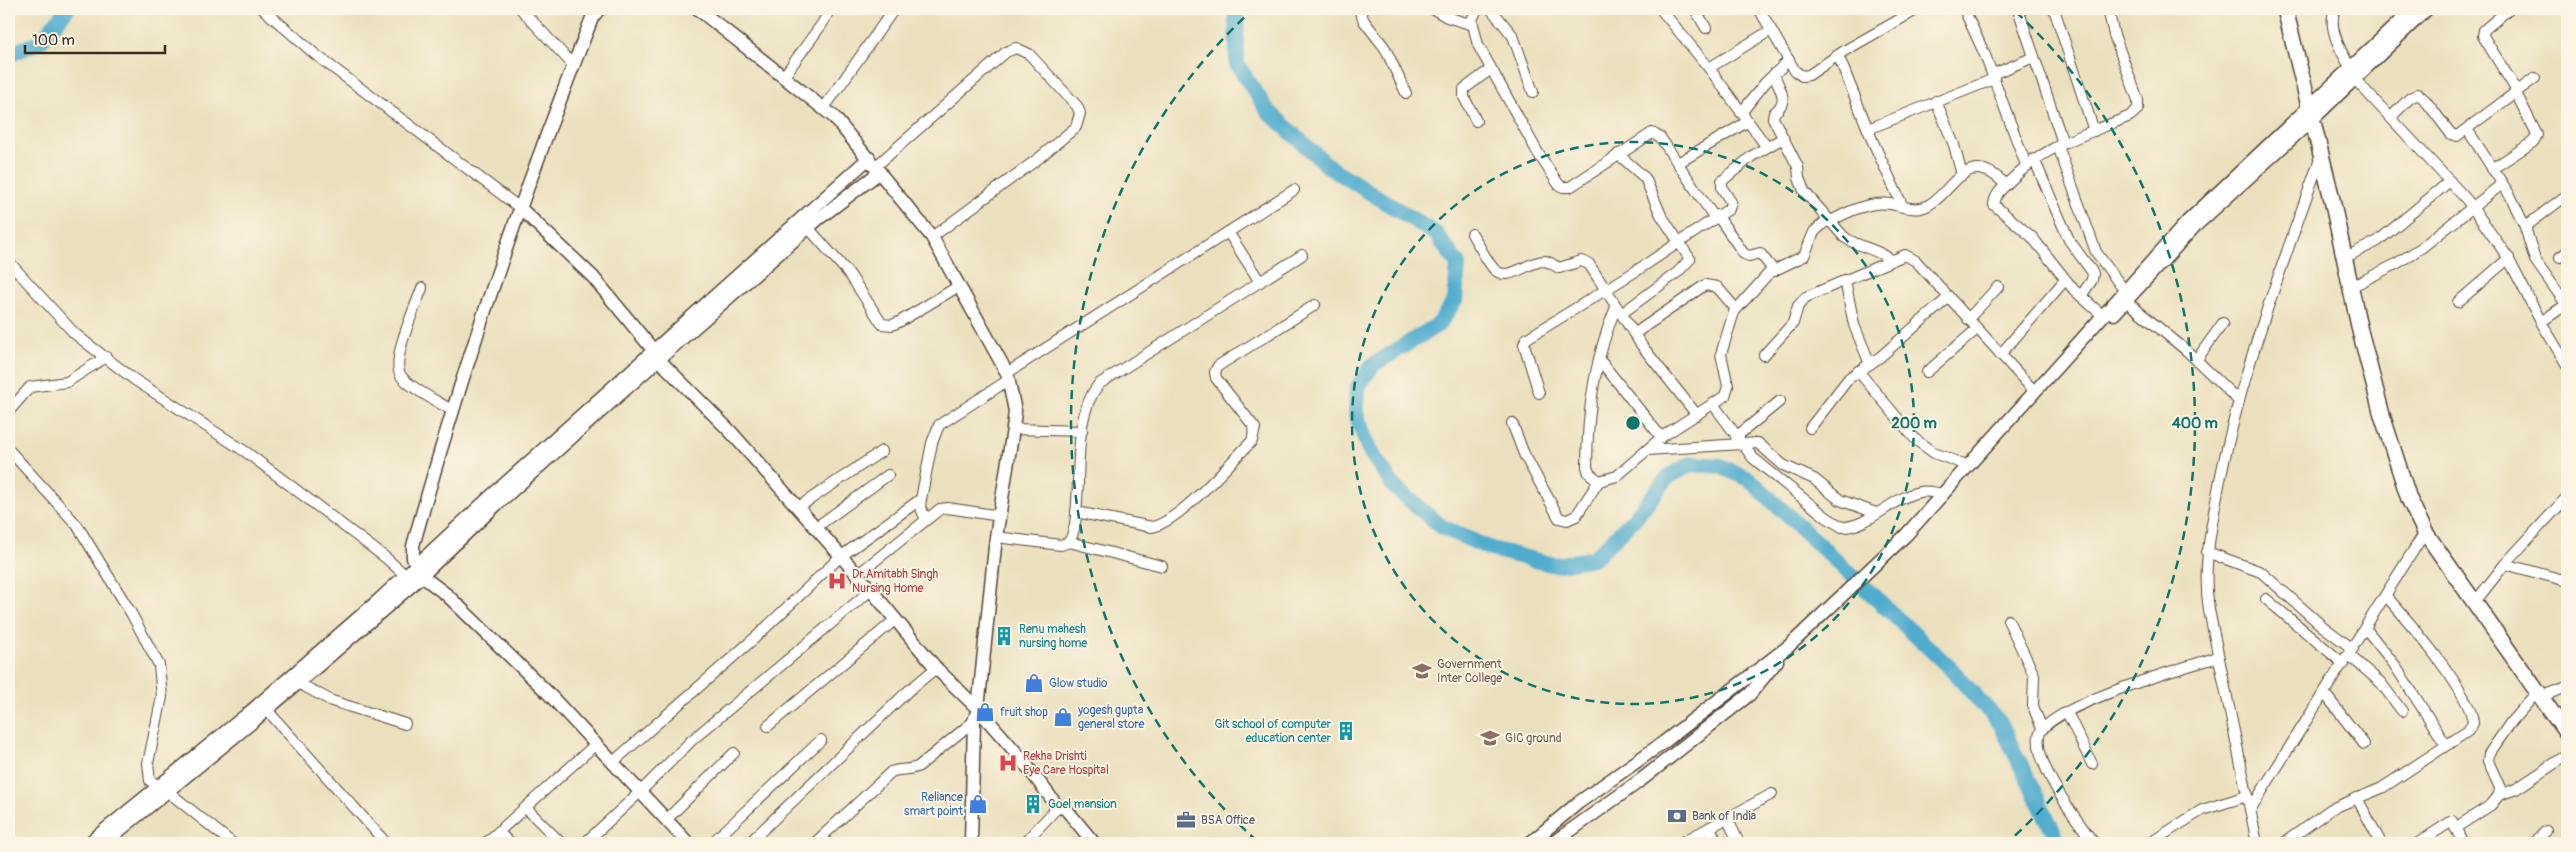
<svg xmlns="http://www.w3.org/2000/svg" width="2576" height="852" font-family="Pangolin,sans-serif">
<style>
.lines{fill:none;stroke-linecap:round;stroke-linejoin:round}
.river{stroke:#4facce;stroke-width:16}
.minor-casing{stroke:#554536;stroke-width:12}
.tertiary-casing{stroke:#554536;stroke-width:15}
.secondary-casing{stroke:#554536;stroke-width:18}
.minor{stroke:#fff;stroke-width:10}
.tertiary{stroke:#fff;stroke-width:12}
.secondary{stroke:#fff;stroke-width:15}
.ring{fill:none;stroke:#0f766e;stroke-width:2.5;stroke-dasharray:9 6}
.labels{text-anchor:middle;stroke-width:4;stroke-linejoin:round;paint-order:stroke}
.health-label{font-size:12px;fill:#be3a42;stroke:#fcf5e5;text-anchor:start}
.culture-label{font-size:12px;fill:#0d838f;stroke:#fcf5e5;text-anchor:start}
.education-label{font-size:12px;fill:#785e54;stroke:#fcf5e5;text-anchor:start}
.shop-label{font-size:12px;fill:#366cbe;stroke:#fcf5e5;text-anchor:start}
.service-label{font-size:12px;fill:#4e5e75;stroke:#fcf5e5;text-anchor:start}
.centre{fill:#0f766e;stroke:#fcf5e5;stroke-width:2.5}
.ring-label{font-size:15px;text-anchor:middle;font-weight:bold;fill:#0f766e;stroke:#fcf5e5;stroke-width:4;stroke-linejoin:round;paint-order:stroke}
</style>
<rect width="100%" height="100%" fill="#fcf5e5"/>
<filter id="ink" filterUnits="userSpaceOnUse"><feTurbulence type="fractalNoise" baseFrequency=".02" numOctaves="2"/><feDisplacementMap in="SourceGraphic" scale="10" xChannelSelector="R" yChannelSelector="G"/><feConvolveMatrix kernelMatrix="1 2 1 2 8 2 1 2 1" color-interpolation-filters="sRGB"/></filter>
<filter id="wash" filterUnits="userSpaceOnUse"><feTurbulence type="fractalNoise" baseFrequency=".0096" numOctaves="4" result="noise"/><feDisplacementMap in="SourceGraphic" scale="20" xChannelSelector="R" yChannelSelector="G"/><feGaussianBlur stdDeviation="1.12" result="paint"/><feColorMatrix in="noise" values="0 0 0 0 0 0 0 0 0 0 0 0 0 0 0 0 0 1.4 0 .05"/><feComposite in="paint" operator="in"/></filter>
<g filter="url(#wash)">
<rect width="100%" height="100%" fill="#ebe0bd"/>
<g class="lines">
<g class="river">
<polyline points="1236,9 1237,64 1267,110 1328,166 1436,234 1458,264 1455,300 1439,324 1373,365 1357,388 1356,413 1369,450 1395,488 1442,527 1491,549 1555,565 1594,558 1633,520 1668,477 1691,464 1720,466 1749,479 1949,667 2000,723 2059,843"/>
<polyline points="9,55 41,41 67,9"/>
</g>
</g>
</g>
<g filter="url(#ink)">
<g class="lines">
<g class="minor-casing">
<g id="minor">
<polyline points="263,9 316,55 520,208"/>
<polyline points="521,9 573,65"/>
<polyline points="1359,9 1364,21 1385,48 1406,93"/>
<polyline points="1433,9 1447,17 1473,25"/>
<polyline points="1477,9 1472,20 1478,45 1538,153 1559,185 1563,187 1570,187 1652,133 1660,137 1714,217"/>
<polyline points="1491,9 1513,36 1533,92"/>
<polyline points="1695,9 1706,28"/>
<polyline points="1759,9 1795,71 1802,76 1809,75 1844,51 1918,9"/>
<polyline points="1964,9 1985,55 2026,165"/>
<polyline points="2018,9 2063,143"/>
<polyline points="2054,9 2094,131"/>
<path d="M2335,9C2327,27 2341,52 2350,67"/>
<polyline points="2509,9 2484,30 2483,36 2517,91"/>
<polyline points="1663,12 1709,68 1766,146"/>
<polyline points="1838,55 1873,142 1903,207"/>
<polyline points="1709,68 1771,30"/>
<path d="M1774,74C1780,91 1790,100 1774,113L1773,118L1798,167L1799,178L1804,191L1844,237C1859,248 1877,248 1891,260"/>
<polyline points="1993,74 2034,57"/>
<polyline points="2351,75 2467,200 2507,256 2541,322 2567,365"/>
<polyline points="784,76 822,24 830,9"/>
<polyline points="1936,101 1954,145 1962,175"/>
<polyline points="824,108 894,9"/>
<polyline points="1741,113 1765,83 1789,60"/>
<polyline points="2391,117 2410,98 2418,94 2425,100 2451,134 2457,136 2535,78"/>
<polyline points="1476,121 1464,97 1464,89 1491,69"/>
<polyline points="1868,129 1994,79"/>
<polyline points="2467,129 2511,197 2525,227 2535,260 2566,304"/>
<polyline points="2058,146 2096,252 2124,290"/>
<polyline points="1618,154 1645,178 1661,215 1690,259 1678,272 1621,314"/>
<polyline points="2034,159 2069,240 2093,273 2092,280 2081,296"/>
<polyline points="1678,163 1747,122"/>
<polyline points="876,166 1006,52 1016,48 1029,54 1077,106 1080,113 1076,127 1039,158 932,237"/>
<polyline points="2492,169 2533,142 2537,135 2516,93"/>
<polyline points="1717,215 1744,254 1749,256 1760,253 1774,271"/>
<path d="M1829,222C1847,212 1869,201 1891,204C1901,206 1910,210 1921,208C1951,201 1963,141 2006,185"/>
<polyline points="804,223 850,275 882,324 892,325 899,322 959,286"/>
<polyline points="2525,227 2567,195"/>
<polyline points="1228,232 1260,282"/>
<path d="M1472,234C1479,245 1485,258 1493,268C1508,285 1528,260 1545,261C1550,262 1555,266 1559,268L1581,261L1589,264L1642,346L1697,415"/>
<polyline points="2346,257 2378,241 2450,181"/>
<polyline points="2560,257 2567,252"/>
<polyline points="9,262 74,333 89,345 135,380 246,452 386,558 405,575"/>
<polyline points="1845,280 1854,325 1870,364"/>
<polyline points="2351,287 2396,264 2421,248 2502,184"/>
<path d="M422,288C416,306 390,360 401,376C410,388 439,402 453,411"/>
<polyline points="2126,301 2187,351 2239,401"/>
<polyline points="2458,302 2509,258"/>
<path d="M1616,307C1595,357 1587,412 1587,467L1589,473L1599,481L1617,476L1663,436L1725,396L1728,386L1721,354L1734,312L1769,273L1804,256L1814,232L1827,220"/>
<path d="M2102,315L2074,290L2032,237L1994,205C1995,193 2003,188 2011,180C2048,143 2084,136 2130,116L2138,109V100L2114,35L2108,9"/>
<polyline points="1968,319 1998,287"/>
<polyline points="2541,322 2567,304"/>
<polyline points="1634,334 1705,285 1717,287 1736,309"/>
<polyline points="1764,355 1793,323 1798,306 1806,297 1905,255 1916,261 2035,392"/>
<polyline points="2000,355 2065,280"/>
<polyline points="1599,359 1661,437"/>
<polyline points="2197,359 2223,323"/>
<polyline points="1858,371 1916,440 1934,453 1969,466"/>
<polyline points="1927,372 1977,329"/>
<polyline points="1007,373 1294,190"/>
<polyline points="1539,393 1524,344 1526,339 1636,271 1729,209 1731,202 1722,188 1722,181 1752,156 1783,138"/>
<path d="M1713,404L1753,458L1826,517L1842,527C1868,528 1894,496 1920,492C1927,490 1935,493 1943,494"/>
<polyline points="9,411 30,387 67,382 106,357"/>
<polyline points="1512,423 1524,454 1559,518 1567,520 1576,516 1599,481"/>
<polyline points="1810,428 1849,378 1880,357 1949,297"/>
<polyline points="1013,429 1082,431"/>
<polyline points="1736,437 1780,401"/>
<polyline points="9,450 77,525 131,613 159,665 162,697 148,763 150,781 161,786 232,843"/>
<polyline points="1647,450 1758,443 1783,465 1814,479 1840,500 1876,513"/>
<polyline points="797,508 882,451"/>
<path d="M1076,512L1152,527C1179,522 1231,462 1252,441L1255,428L1216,378L1215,372L1218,366L1315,305"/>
<polyline points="926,520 920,506 921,499 932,443 939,425 1010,379"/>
<polyline points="815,528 888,475"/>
<path d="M996,537L1061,545L1069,542C1076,530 1076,515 1077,501C1080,465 1075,413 1099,384L1302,255"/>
<polyline points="1069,542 1162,566"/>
<polyline points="2207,552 2261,572 2321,625 2353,649"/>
<polyline points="2505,564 2567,581"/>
<polyline points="857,575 940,509 948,508 1000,516"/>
<polyline points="2266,599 2344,664"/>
<polyline points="2475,602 2505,564 2567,497"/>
<polyline points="2008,620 2034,675 2033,706 2042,729"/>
<polyline points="2366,629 2394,664 2446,745"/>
<polyline points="2349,655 2381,683 2402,711"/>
<polyline points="298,683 332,701 405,724"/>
<polyline points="2325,694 2364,744"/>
<polyline points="2542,696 2567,687"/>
<polyline points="267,710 386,843"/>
<polyline points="2067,712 2092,764"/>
<polyline points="768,726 896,619"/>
<polyline points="613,762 757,636 840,557 921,499"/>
<polyline points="2499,795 2516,789 2567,755"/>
<polyline points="2357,798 2381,843"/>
<polyline points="526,808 561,843"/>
<polyline points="2250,810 2425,532"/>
<polyline points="1727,818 1739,843"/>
<polyline points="666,820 734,753"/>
<polyline points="1710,827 1717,843"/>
<polyline points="2455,828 2491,805 2499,795 2500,788 2488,761 2489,754 2511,722 2538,691"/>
<polyline points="498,832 510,843"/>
<polyline points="486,843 596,744"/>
<polyline points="585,843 639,793 692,740 871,590"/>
<polyline points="712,843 821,740"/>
<polyline points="749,843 907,692 936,668"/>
<path d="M815,843L891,772C901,768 910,771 919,766L974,721"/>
<polyline points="1024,843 1058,807"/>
<polyline points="1681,843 1772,794"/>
<path d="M2094,843C2077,821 2034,764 2039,736C2045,707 2188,666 2218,657"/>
<polyline points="2150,843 2202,810 2247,796"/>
<path d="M2257,843L2209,610C2203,573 2209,539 2216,501C2237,383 2281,269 2321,156"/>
<path d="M2284,843L2331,809L2382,788L2468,731L2473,723C2472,694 2406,618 2386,596"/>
<polyline points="2418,843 2452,821 2463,843"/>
<polyline points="2534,843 2546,831"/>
</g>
</g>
<g class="tertiary-casing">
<g id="tertiary">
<path d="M599,9L592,18C523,191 463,366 413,546V558L422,576L447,595L547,692L688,843"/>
<polyline points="698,9 834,117 932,237 1007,373 1015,411 1013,429 996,537 978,709 974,721 971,843"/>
<polyline points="520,208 593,277 654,351 660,361 730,431 871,590 936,668 978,709 1020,757 1058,807 1065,808 1094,843"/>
<polyline points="2114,314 2194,227 2313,119 2427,9"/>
<polyline points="89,843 250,712 379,600 489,498 869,158"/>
<polyline points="104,843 256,719 412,585 496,505 686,335 818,219 880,172"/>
<polyline points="1530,843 1578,803 1664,742 1789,646 1906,535 2188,221 2413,9"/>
<polyline points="1553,843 1641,780 1750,694 1777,661"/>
</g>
</g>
<g class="secondary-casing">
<polyline id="secondary" points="2285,9 2331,195 2360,331 2382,415 2409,499 2425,532 2567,734"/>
</g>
<use href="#minor" class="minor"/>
<use href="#tertiary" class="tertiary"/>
<use href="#secondary" class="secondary"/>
</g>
</g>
<g class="ring">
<circle cx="1633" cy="423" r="281"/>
<path d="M1257 841A562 562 0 0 1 1250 12M2016 12A562 562 0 0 1 2009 841"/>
</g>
<defs>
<g id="hospital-bare" transform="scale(1.5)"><path d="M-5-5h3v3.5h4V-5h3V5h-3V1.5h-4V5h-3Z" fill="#e0444e" stroke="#fcf5e5" stroke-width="2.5" paint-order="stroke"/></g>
<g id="building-bare" transform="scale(1.5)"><path d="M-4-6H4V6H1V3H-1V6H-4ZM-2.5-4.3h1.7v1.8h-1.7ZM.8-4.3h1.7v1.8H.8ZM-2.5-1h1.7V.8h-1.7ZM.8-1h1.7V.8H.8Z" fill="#0f9aa8" stroke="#fcf5e5" stroke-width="2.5" paint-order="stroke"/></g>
<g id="university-bare" transform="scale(1.5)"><path d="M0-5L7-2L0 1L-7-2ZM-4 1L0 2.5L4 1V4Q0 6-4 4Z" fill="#8d6e63" stroke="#fcf5e5" stroke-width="2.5" paint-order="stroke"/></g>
<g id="shop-bare" transform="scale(1.5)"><path d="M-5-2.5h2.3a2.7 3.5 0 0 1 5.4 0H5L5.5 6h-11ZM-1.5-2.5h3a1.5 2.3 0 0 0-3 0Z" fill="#3f7fe0" stroke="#fcf5e5" stroke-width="2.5" paint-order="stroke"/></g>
<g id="bank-bare" transform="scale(1.5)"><path d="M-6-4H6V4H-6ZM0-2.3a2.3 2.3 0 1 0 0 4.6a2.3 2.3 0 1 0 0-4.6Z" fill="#5c6f8a" stroke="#fcf5e5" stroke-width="2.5" paint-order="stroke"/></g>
<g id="office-bare" transform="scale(1.5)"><path d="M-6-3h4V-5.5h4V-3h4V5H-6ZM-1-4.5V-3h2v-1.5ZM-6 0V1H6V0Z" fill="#5c6f8a" stroke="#fcf5e5" stroke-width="2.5" paint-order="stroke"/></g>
</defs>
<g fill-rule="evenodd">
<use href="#hospital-bare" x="837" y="581"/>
<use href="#building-bare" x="1004" y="636"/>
<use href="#university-bare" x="1422" y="671"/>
<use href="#shop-bare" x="1034" y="683"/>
<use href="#shop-bare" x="985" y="712"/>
<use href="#shop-bare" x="1063" y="717"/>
<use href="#building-bare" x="1346" y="731"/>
<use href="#university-bare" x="1490" y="738"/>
<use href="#hospital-bare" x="1008" y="763"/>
<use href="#shop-bare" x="978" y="804"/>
<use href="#building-bare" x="1033" y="804"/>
<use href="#bank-bare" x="1677" y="816"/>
<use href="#office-bare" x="1186" y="820"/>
</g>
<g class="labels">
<g class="health-label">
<text x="852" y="578">Dr.Amitabh Singh<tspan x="852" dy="14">Nursing Home</tspan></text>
<text x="1023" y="760">Rekha Drishti<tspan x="1023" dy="14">Eye Care Hospital</tspan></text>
</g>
<g class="culture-label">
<text x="1019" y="633">Renu mahesh<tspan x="1019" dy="14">nursing home</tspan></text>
<text x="1331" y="728" text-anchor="end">Git school of computer<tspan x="1331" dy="14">education center</tspan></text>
<text x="1048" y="808">Goel mansion</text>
</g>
<g class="education-label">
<text x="1437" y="668">Government<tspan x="1437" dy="14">Inter College</tspan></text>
<text x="1505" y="742">GIC ground</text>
</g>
<g class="shop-label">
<text x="1049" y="687">Glow studio</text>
<text x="1078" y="714">yogesh gupta<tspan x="1078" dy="14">general store</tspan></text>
<text x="1000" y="716">fruit shop</text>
<text x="963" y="801" text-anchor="end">Reliance<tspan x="963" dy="14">smart point</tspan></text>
</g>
<g class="service-label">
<text x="1692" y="820">Bank of India</text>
<text x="1201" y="824">BSA Office</text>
</g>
</g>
<circle cx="1633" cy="423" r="8" class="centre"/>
<g class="ring-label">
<text x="1914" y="428">200 m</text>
<text x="2195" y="428">400 m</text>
</g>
<rect width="2576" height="852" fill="none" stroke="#fcf5e5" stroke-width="30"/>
<path d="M25 45v8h140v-8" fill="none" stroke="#3b2a1e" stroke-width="2.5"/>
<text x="32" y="45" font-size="15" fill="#3b2a1e" stroke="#fcf5e5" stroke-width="4" paint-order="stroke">100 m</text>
</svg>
